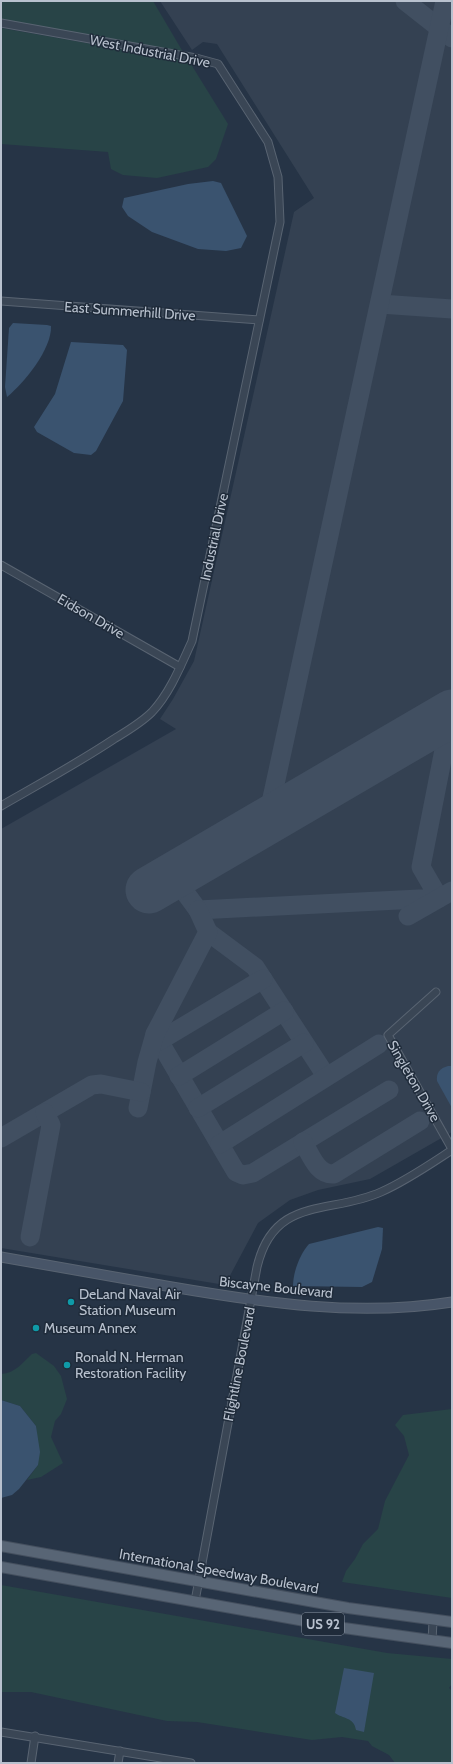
<svg xmlns="http://www.w3.org/2000/svg" width="453" height="1764" font-family="Cabin,sans-serif">
<style>
.airport{fill:#344152}
.green{fill:#284447}
.water{fill:#3a536f}
.lines{fill:none;stroke-linecap:round;stroke-linejoin:round}
.taxiway{stroke:#414f61;stroke-width:19}
.runway{stroke:#414f61;stroke-width:47}
.street-casing{stroke:#596472;stroke-width:9}
.secondary-casing{stroke:#596472;stroke-width:11}
.primary-casing{stroke:#444f5e;stroke-width:12}
.street{stroke:#3a4655;stroke-width:7}
.secondary{stroke:#485568;stroke-width:9}
.primary{stroke:#586575;stroke-width:10}
.culture-dot{fill:#0f9aa8;stroke:#1f2b3a;stroke-width:1.5}
.labels{text-anchor:middle;stroke-width:3;stroke-linejoin:round;paint-order:stroke}
.shield{fill:#1f2b3a;stroke:#8a94a2;stroke-width:1}
.shield-label{font-size:13px;font-weight:bold;fill:#b8c1ce}
.street-label{font-size:14px;fill:#b8c1ce;stroke:#1f2b3a}
.poi-label{font-size:14px;fill:#b8c1ce;stroke:#1f2b3a;text-anchor:start}
</style>
<rect width="100%" height="100%" fill="#263446"/>
<polygon class="airport" points="160,1 452,1 452,1132 370,1179 318,1190 290,1200 258,1223 225,1285 1,1248 1,829 176,729 160,719 173,699 194,661 294,212 314,198 217,44 203,42 192,50"/>
<g class="green">
<polygon points="1,1 153,1 183,52 1,19"/>
<polygon points="1,28 189,61 228,124 216,159 208,167 157,178 123,175 111,169 108,152 1,144"/>
<path d="M36,1353L54,1366L61,1376L67,1399L61,1414L55,1421L51,1437L63,1463L41,1477L27,1480L38,1465L36,1426L20,1406L1,1400V1374C16,1373 22,1363 32,1354Z"/>
<polygon points="452,1409 452,1598 342,1582 346,1571 355,1559 363,1544 378,1529 385,1501 409,1455 404,1436 395,1425 403,1415"/>
<polygon points="1,1585 387,1653 452,1659 452,1684 449,1688 452,1691 452,1763 395,1763 389,1755 372,1746 368,1741 342,1737 312,1740 197,1722 167,1721 31,1692 1,1692"/>
</g>
<g class="water">
<polygon points="213,181 221,183 247,236 241,248 226,251 198,249 152,232 128,216 122,207 124,198 188,184"/>
<path d="M13,323L47,325L51,326C52,349 24,383 7,397L5,387L9,328Z"/>
<polygon points="71,342 123,345 127,350 123,401 96,451 91,455 74,453 37,432 34,427 55,394"/>
<path d="M448,1066H452V1108L437,1081C436,1073 440,1068 448,1066Z"/>
<path d="M378,1227L383,1228L382,1249L372,1282L362,1287L293,1286C293,1272 300,1254 309,1244Z"/>
<polygon points="1,1400 20,1406 36,1426 40,1452 38,1465 19,1489 12,1495 1,1498"/>
<path d="M344,1668L374,1673L364,1732L356,1730C354,1717 343,1719 335,1713Z"/>
</g>
<g class="lines">
<g class="taxiway">
<polyline points="405,1 452,38"/>
<polyline points="380,304 452,309"/>
<polyline points="267,821 445,1"/>
<polyline points="173,876 198,910 439,898 421,867 452,709"/>
<polyline points="408,916 452,891"/>
<polyline points="208,932 255,967 326,1076"/>
<polyline points="155,1034 236,1172 243,1175 253,1173 389,1090"/>
<polyline points="159,1041 263,979"/>
<polyline points="179,1076 284,1011"/>
<polyline points="138,1108 147,1062 155,1034 208,932 198,910"/>
<polyline points="198,1108 304,1043"/>
<polyline points="1,1138 92,1085 101,1084 141,1092"/>
<path d="M303,1142C311,1155 317,1175 334,1174L420,1121"/>
<polyline points="220,1144 379,1044"/>
<polyline points="30,1237 51,1125 45,1113"/>
</g>
<polyline class="runway" points="149,890 452,713"/>
<g class="street-casing">
<g id="street">
<path d="M1,23L196,58L218,64L268,142L278,177L280,222L192,641C181,665 170,693 152,712C141,723 127,731 114,739C78,763 39,784 1,806"/>
<polyline points="1,301 259,320"/>
<polyline points="1,565 180,667"/>
<polyline points="436,992 388,1035 452,1149"/>
<path d="M195,1601L257,1267C274,1195 330,1215 381,1192C406,1181 429,1165 452,1150"/>
<polyline points="432,1641 433,1621"/>
<polyline points="1,1732 191,1763"/>
<polyline points="31,1763 35,1736"/>
<polyline points="118,1763 120,1751"/>
</g>
</g>
<g class="secondary-casing">
<path id="secondary" d="M1,1257C58,1267 115,1277 172,1287C265,1303 358,1317 452,1302"/>
</g>
<g class="primary-casing">
<g id="primary">
<polyline points="1,1546 348,1608 452,1622"/>
<polyline points="1,1567 344,1628 452,1643"/>
</g>
</g>
<use href="#street" class="street"/>
<use href="#secondary" class="secondary"/>
<use href="#primary" class="primary"/>
</g>
<g class="culture-dot">
<circle cx="71" cy="1302" r="4"/>
<circle cx="36" cy="1328" r="4"/>
<circle cx="67" cy="1365" r="4"/>
</g>
<g class="labels">
<rect class="shield" x="302" y="1613" width="42" height="22" rx="3"/>
<g class="shield-label">
<text x="323" y="1629">US 92</text>
</g>
<g class="street-label">
<text transform="translate(150 51) rotate(11)" y="5">West Industrial Drive</text>
<text transform="translate(130 311) rotate(4)" y="5">East Summerhill Drive</text>
<text transform="translate(214 537) rotate(-78)" y="5">Industrial Drive</text>
<text transform="translate(91 616) rotate(30)" y="5">Eidson Drive</text>
<text transform="translate(414 1081) rotate(60)" y="5">Singleton Drive</text>
<text transform="translate(276 1287) rotate(6)" y="5">Biscayne Boulevard</text>
<text transform="translate(239 1364) rotate(-79)" y="5">Flightline Boulevard</text>
<text transform="translate(219 1571) rotate(10)" y="5">International Speedway Boulevard</text>
</g>
<g class="poi-label">
<text x="79" y="1299">DeLand Naval Air<tspan x="79" dy="16">Station Museum</tspan></text>
<text x="44" y="1333">Museum Annex</text>
<text x="75" y="1362">Ronald N. Herman<tspan x="75" dy="16">Restoration Facility</tspan></text>
</g>
</g>
<rect width="453" height="1764" fill="none" stroke="#b8c1ce" stroke-width="4"/>
</svg>
